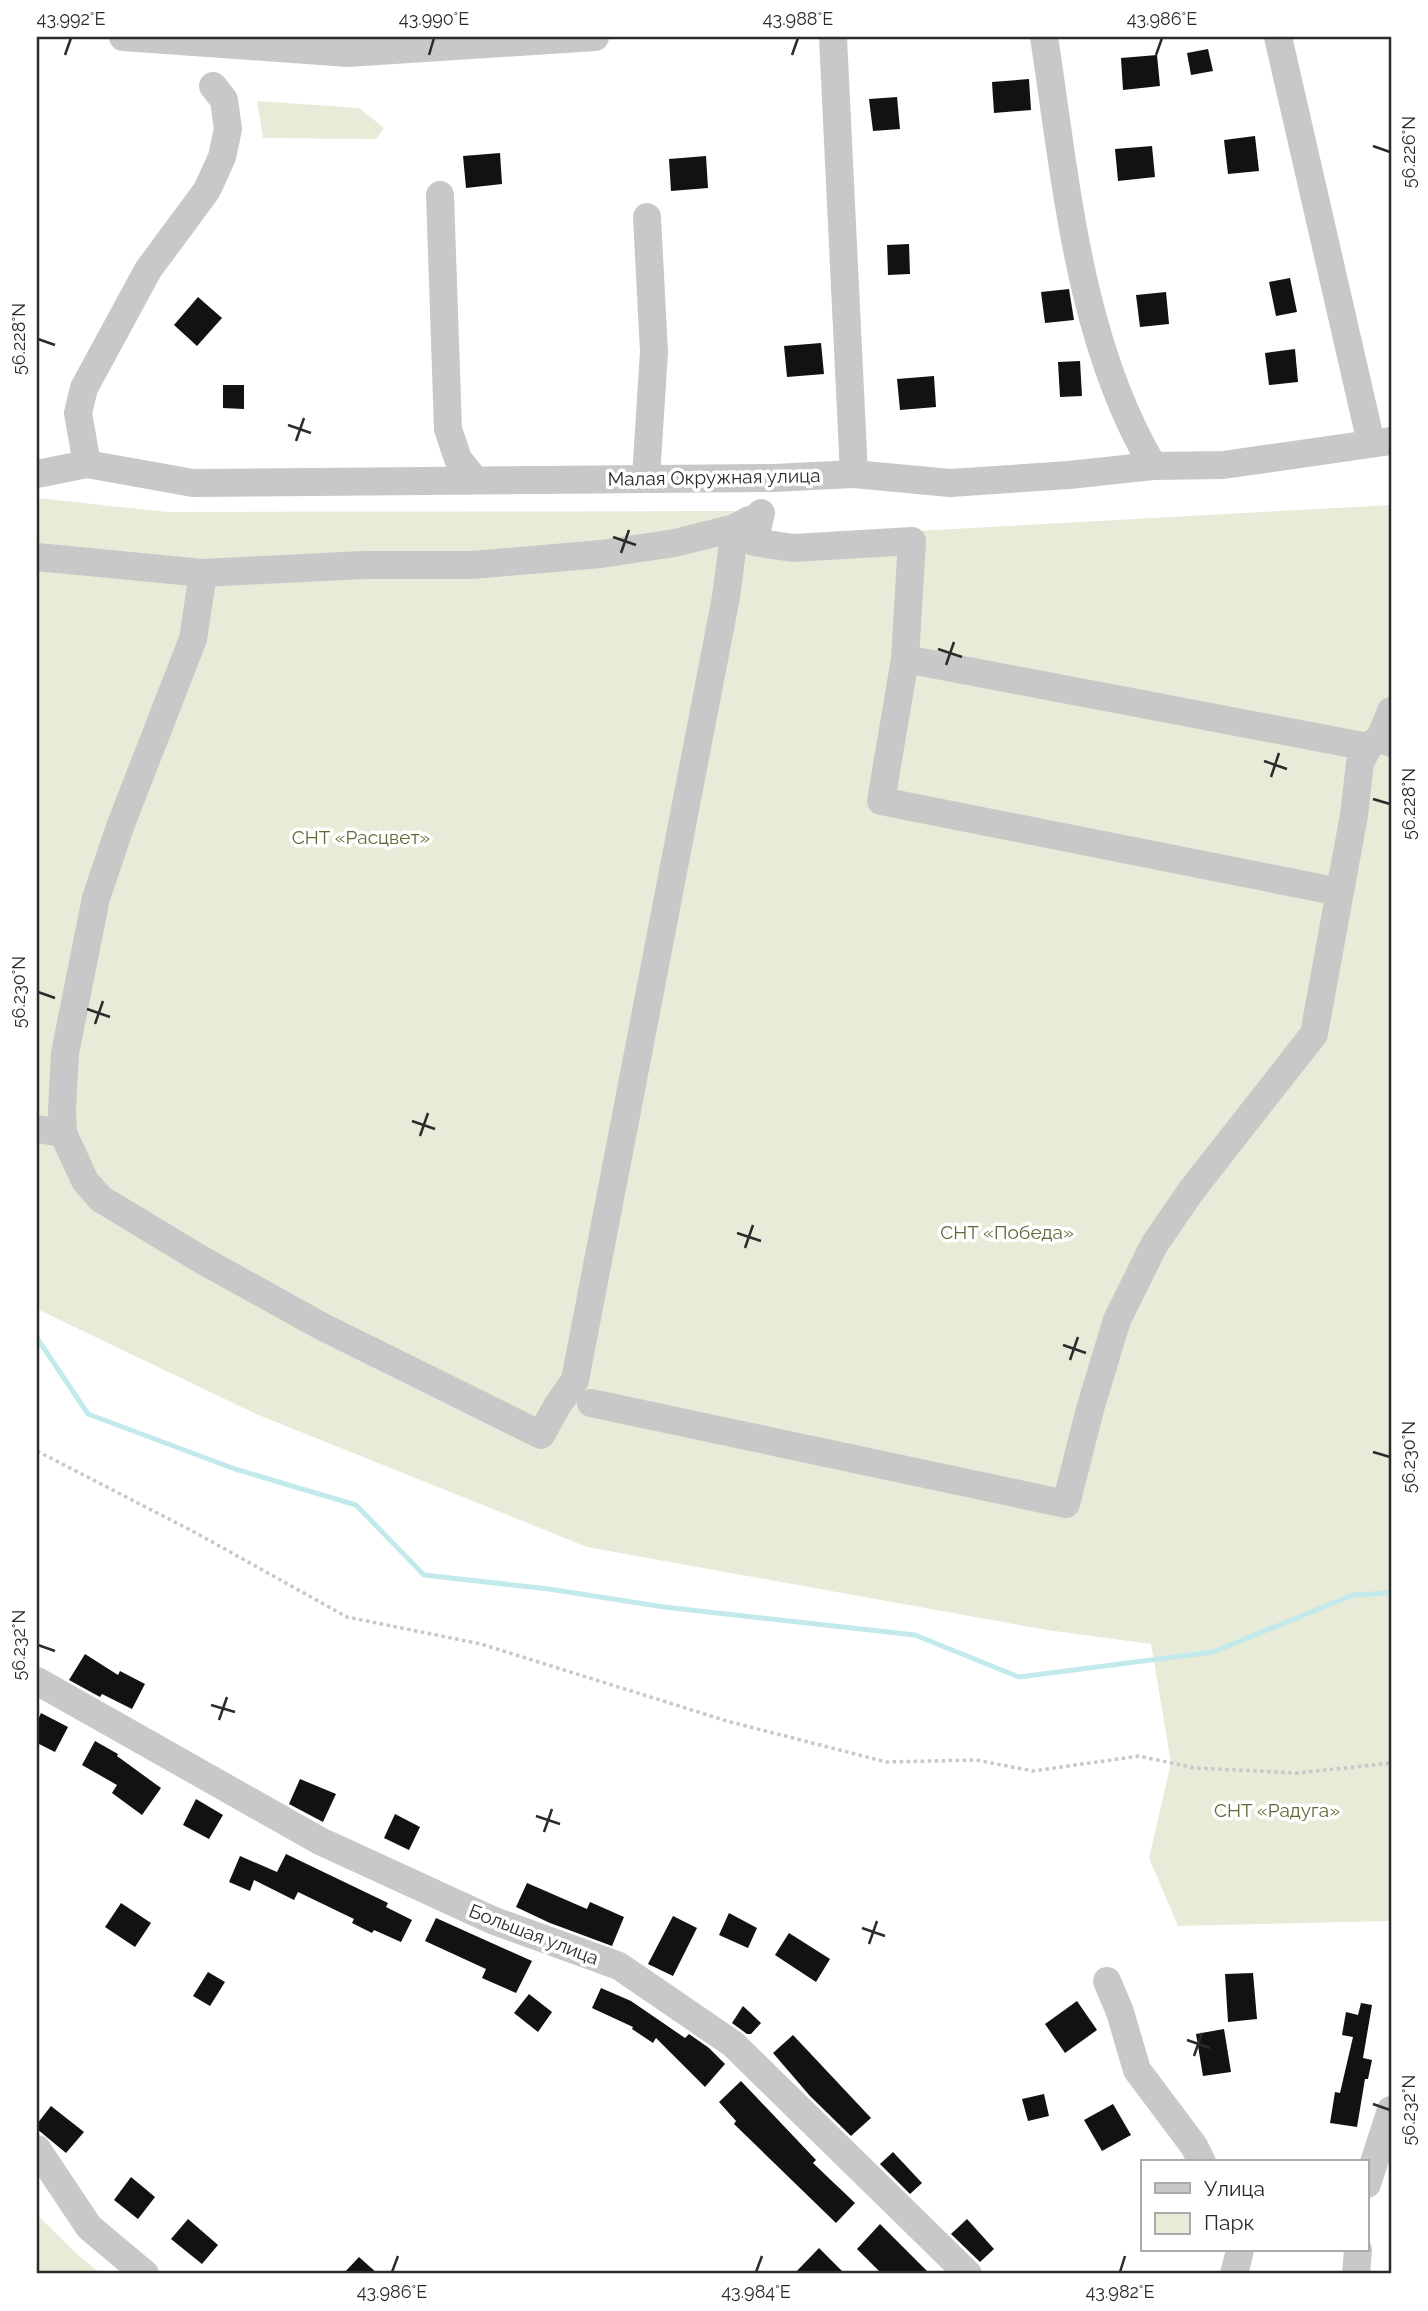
<svg xmlns="http://www.w3.org/2000/svg" width="1428" height="2311" font-family="Raleway,sans-serif">
<style>
.green{fill:#e8ebd7}
.lines{fill:none;stroke-linecap:round;stroke-linejoin:round}
.stream{stroke:#c2eaec;stroke-width:5}
.building{fill:#121212}
.path{stroke:#c8c8c8;stroke-width:3.5;stroke-dasharray:3.5 3.5;stroke-linecap:butt}
.minor{stroke:#c8c8c8;stroke-width:28}
.ticks{fill:none;stroke:#2b2b2b;stroke-width:2.5}
.labels{text-anchor:middle;stroke-width:7;stroke-linejoin:round;paint-order:stroke}
.street-label{font-size:19px;fill:#2b2b2b;stroke:#fff}
.park-label{font-size:19px;fill:#5f6937;stroke:#fff}
.neatline{fill:none;stroke:#2b2b2b;stroke-width:2.5}
.ticks-label{font-size:18px;text-anchor:middle;fill:#2b2b2b}
</style>
<rect width="100%" height="100%" fill="#fff"/>
<g class="green">
<polygon points="257,101 359,108 384,128 376,139 263,138"/>
<polygon points="37,498 167,512 752,511 750,533 787,538 1391,505 1391,1921 1178,1926 1149,1858 1171,1763 1151,1644 1047,1630 587,1547 256,1414 37,1309"/>
<polygon points="37,2215 77,2254 101,2274 37,2274"/>
</g>
<g class="lines">
<polyline class="stream" points="37,1338 88,1414 235,1469 356,1505 424,1575 549,1589 664,1607 915,1635 1019,1677 1213,1652 1353,1595 1391,1593"/>
</g>
<g class="building">
<polygon points="1208,49 1213,71 1191,75 1187,53"/>
<polygon points="1157,55 1160,86 1123,90 1121,58"/>
<polygon points="1029,79 1031,110 994,113 992,82"/>
<polygon points="897,97 900,129 873,131 869,99"/>
<polygon points="1255,136 1259,171 1228,174 1224,140"/>
<polygon points="1152,146 1155,177 1118,181 1115,149"/>
<polygon points="500,153 502,184 466,188 463,156"/>
<polygon points="706,156 708,188 671,191 669,159"/>
<polygon points="909,244 910,274 888,275 887,245"/>
<polygon points="1290,278 1297,312 1276,316 1269,282"/>
<polygon points="1069,289 1074,320 1045,323 1041,292"/>
<polygon points="1166,292 1169,324 1140,327 1136,295"/>
<polygon points="198,297 222,318 197,346 174,325"/>
<polygon points="821,343 824,374 787,377 784,346"/>
<polygon points="1295,349 1298,382 1269,385 1265,353"/>
<polygon points="1080,361 1082,396 1060,397 1058,362"/>
<polygon points="934,376 936,407 900,410 897,379"/>
<polygon points="223,385 244,385 244,409 223,408"/>
<polygon points="85,1654 118,1675 120,1671 145,1684 132,1709 102,1694 100,1697 69,1680"/>
<polygon points="41,1713 68,1727 55,1752 37,1743 37,1722"/>
<polygon points="95,1741 118,1754 117,1756 161,1788 142,1815 112,1793 117,1785 82,1765"/>
<polygon points="300,1779 336,1794 323,1822 289,1804"/>
<polygon points="196,1799 223,1815 209,1839 183,1825"/>
<polygon points="395,1814 420,1827 409,1850 384,1838"/>
<polygon points="286,1854 388,1903 386,1907 412,1920 401,1942 374,1930 372,1933 352,1923 354,1919 298,1892 294,1900 254,1880 250,1891 229,1882 240,1856 277,1872"/>
<polygon points="527,1883 587,1909 590,1902 624,1917 612,1946 550,1923 516,1907"/>
<polygon points="121,1903 151,1923 135,1947 105,1927"/>
<polygon points="729,1913 757,1928 748,1948 719,1935"/>
<polygon points="673,1916 697,1928 673,1976 648,1964"/>
<polygon points="436,1918 532,1961 516,1993 482,1978 486,1969 425,1941"/>
<polygon points="789,1933 830,1959 816,1982 775,1955"/>
<polygon points="208,1972 225,1982 210,2006 193,1996"/>
<polygon points="1253,1973 1257,2019 1228,2022 1225,1974"/>
<polygon points="601,1988 631,2001 685,2038 689,2034 709,2048 725,2064 705,2087 656,2038 653,2043 632,2029 633,2027 592,2008"/>
<polygon points="529,1994 552,2012 538,2032 514,2013"/>
<polygon points="1077,2001 1097,2030 1065,2053 1045,2024"/>
<polygon points="1361,2003 1372,2005 1363,2058 1372,2060 1368,2079 1365,2079 1357,2127 1330,2123 1335,2092 1340,2093 1353,2037 1342,2035 1346,2012 1358,2015"/>
<polygon points="743,2006 761,2023 751,2034 747,2034 732,2023"/>
<polygon points="1224,2029 1231,2072 1203,2076 1196,2034"/>
<polygon points="793,2035 871,2118 851,2136 810,2096 773,2053"/>
<polygon points="741,2081 816,2160 813,2163 855,2203 836,2223 734,2124 736,2121 719,2102"/>
<polygon points="1044,2094 1049,2116 1028,2121 1022,2099"/>
<polygon points="1113,2104 1131,2135 1102,2151 1084,2120"/>
<polygon points="51,2106 84,2132 66,2153 37,2129 37,2124"/>
<polygon points="893,2152 922,2183 910,2194 880,2164"/>
<polygon points="131,2177 155,2197 138,2219 114,2200"/>
<polygon points="188,2219 218,2245 202,2264 171,2239"/>
<polygon points="967,2219 994,2249 980,2262 951,2234"/>
<polygon points="880,2224 930,2274 882,2274 857,2249"/>
<polygon points="819,2248 845,2274 794,2274"/>
<polygon points="359,2257 378,2274 343,2274"/>
</g>
<g class="lines">
<polyline class="path" points="37,1451 196,1533 347,1617 481,1644 727,1721 886,1762 976,1760 1033,1771 1139,1756 1195,1768 1297,1773 1391,1763"/>
<g class="minor">
<polyline points="123,37 348,53 595,37"/>
<polyline points="833,37 854,474"/>
<path d="M1044,37C1066,179 1078,340 1153,466"/>
<polyline points="1278,37 1371,443"/>
<polyline points="440,195 448,429 458,459 474,479"/>
<polyline points="87,464 78,413 84,388 148,270 207,190 222,157 228,129 224,100 213,86"/>
<polyline points="37,474 87,464 193,483 774,478 854,474 950,483 1069,475 1153,466 1223,465 1391,441"/>
<polyline points="646,478 654,352 647,217"/>
<polyline points="761,513 754,542 793,548 912,541 905,659 881,801 1340,892"/>
<polyline points="37,557 203,573 363,565 472,565 601,554 675,543 735,528 749,520"/>
<polyline points="203,573 193,639 121,824 96,898 65,1053 62,1109 63,1133 85,1181 101,1199 202,1260 321,1326 541,1435 557,1406 575,1380 726,597 735,528"/>
<polyline points="905,659 1368,747"/>
<polyline points="1391,711 1380,738 1391,743"/>
<polyline points="37,1129 63,1133"/>
<polyline points="591,1403 1066,1504 1090,1409 1117,1320 1154,1245 1191,1191 1314,1034 1354,815 1360,763 1368,747 1380,738"/>
<polyline points="37,1681 320,1841 492,1920 619,1966 733,2044 968,2274"/>
<polyline points="1107,1981 1120,2012 1137,2070 1194,2146 1202,2162"/>
<polyline points="37,2149 89,2227 145,2274"/>
<polyline points="1367,2184 1391,2110"/>
<polyline points="1234,2274 1240,2250"/>
<polyline points="1356,2274 1358,2250"/>
</g>
</g>
<path class="ticks" d="M65,55L71,38M429,55L434,38M792,55L798,38M1156,55L1162,38M1373,146L1390,152M38,339L55,345M288,425L311,433M296,441L304,418M613,537L636,545M621,553L629,530M938,649L962,657M946,665L954,642M1264,761L1287,769M1271,777L1279,753M1373,799L1390,804M38,992L55,998M87,1009L110,1017M95,1024L103,1001M412,1121L435,1129M420,1136L428,1113M737,1233L761,1241M745,1248L753,1225M1063,1345L1086,1353M1070,1360L1078,1337M1373,1452L1390,1457M38,1645L55,1651M211,1705L235,1712M219,1720L227,1697M536,1816L560,1824M544,1832L552,1809M862,1928L885,1936M869,1944L877,1921M1187,2040L1210,2048M1194,2056L1202,2033M1373,2104L1390,2110M392,2272L398,2256M756,2272L762,2256M1120,2272L1125,2256"/>
<g class="labels">
<g class="street-label">
<text transform="translate(714 477) rotate(-1)" y="7">Малая Окружная улица</text>
<text transform="translate(534 1934) rotate(21)" y="7">Большая улица</text>
</g>
<g class="park-label">
<text x="361" y="844">СНТ «Расцвет»</text>
<text x="1007" y="1239">СНТ «Победа»</text>
<text x="1277" y="1817">СНТ «Радуга»</text>
</g>
</g>
<rect width="1428" height="2311" fill="none" stroke="#ffffff" stroke-width="77"/>
<rect x="1141" y="2160" width="228" height="91" fill="#ffffff" stroke="#aaaaaa" stroke-width="2"/>
<rect x="1155" y="2183" width="35" height="10" fill="#c8c8c8" stroke="#aaaaaa" stroke-width="2"/>
<text x="1204" y="2196" font-size="21" fill="#2b2b2b">Улица</text>
<rect x="1155" y="2213" width="35" height="21" fill="#e8ebd7" stroke="#aaaaaa" stroke-width="2"/>
<text x="1204" y="2230" font-size="21" fill="#2b2b2b">Парк</text>
<rect x="38" y="38" width="1352" height="2234" class="neatline"/>
<g class="ticks-label">
<text x="71" y="25">43.992°E</text>
<text x="434" y="25">43.990°E</text>
<text x="798" y="25">43.988°E</text>
<text x="1162" y="25">43.986°E</text>
<text transform="translate(1409 152) rotate(-90)" y="6">56.226°N</text>
<text transform="translate(19 339) rotate(-90)" y="6">56.228°N</text>
<text transform="translate(1409 804) rotate(-90)" y="6">56.228°N</text>
<text transform="translate(19 992) rotate(-90)" y="6">56.230°N</text>
<text transform="translate(1409 1457) rotate(-90)" y="6">56.230°N</text>
<text transform="translate(19 1645) rotate(-90)" y="6">56.232°N</text>
<text transform="translate(1409 2110) rotate(-90)" y="6">56.232°N</text>
<text x="392" y="2298">43.986°E</text>
<text x="756" y="2298">43.984°E</text>
<text x="1120" y="2298">43.982°E</text>
</g>
</svg>
